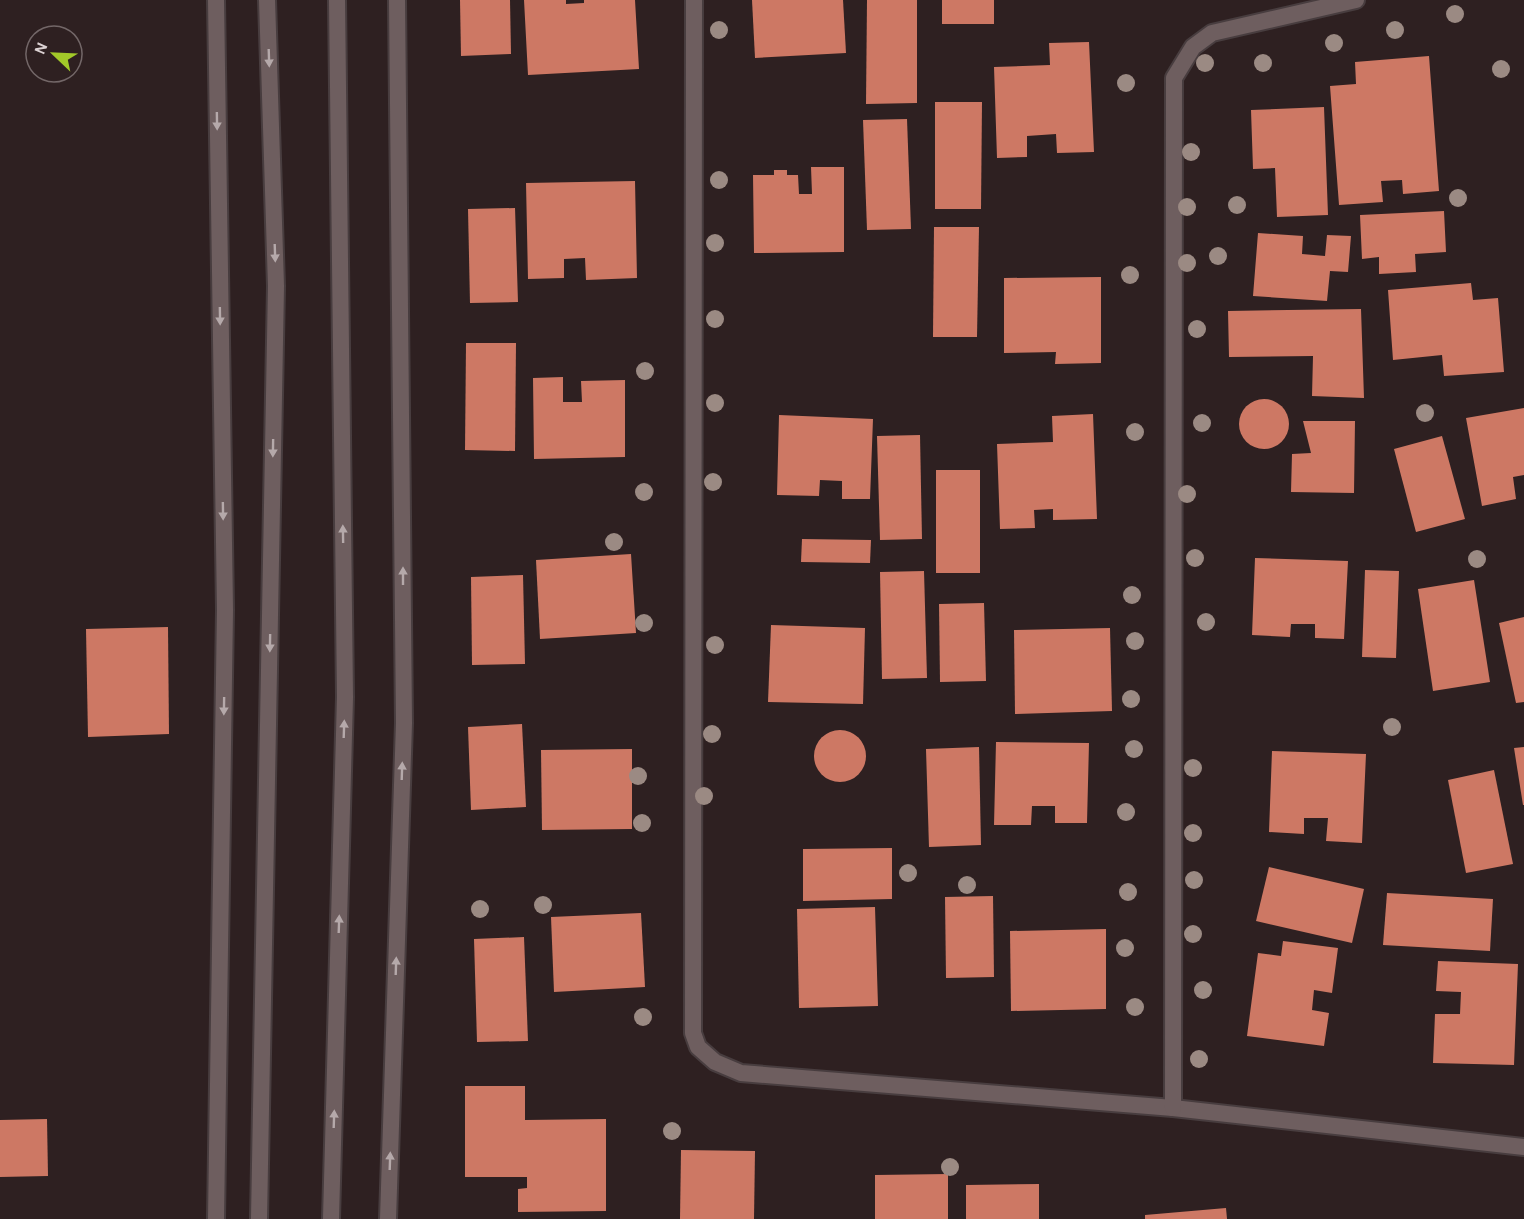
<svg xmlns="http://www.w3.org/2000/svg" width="1524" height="1219" font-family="'Alegreya Sans',sans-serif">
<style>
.building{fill:#cd7864}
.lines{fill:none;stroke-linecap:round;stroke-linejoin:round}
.minor-casing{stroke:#483d3f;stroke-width:20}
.minor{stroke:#6e5e5f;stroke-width:16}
.tree{fill:#9b8a83}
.oneway{fill:#b5a9aa}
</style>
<rect width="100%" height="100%" fill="#2e2021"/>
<g class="building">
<polygon points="460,0 510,0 511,54 461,56"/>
<polygon points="524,0 566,0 566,4 584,3 584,0 635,0 639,69 528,75"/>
<polygon points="752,0 843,0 846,53 755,58"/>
<polygon points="867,0 917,0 917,103 866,104"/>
<rect x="942" y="0" width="52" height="24"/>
<polygon points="1089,42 1094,152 1057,153 1056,134 1027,136 1027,157 997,158 994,67 1050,65 1049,43"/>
<polygon points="1429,56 1439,191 1403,194 1402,180 1381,181 1383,202 1339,205 1330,86 1356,84 1355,62"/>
<polygon points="935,102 982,102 981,209 935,209"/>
<polygon points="1324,107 1328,215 1277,217 1275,168 1253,169 1251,110"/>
<polygon points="907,119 911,229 867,230 863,120"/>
<polygon points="811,167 844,167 844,252 754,253 753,175 774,175 774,170 787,170 787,175 798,175 799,194 812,194"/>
<polygon points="635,181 637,278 586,280 585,258 564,259 564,278 528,279 526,183"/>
<polygon points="515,208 518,302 470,303 468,209"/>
<polygon points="1444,211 1446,252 1415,254 1416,272 1379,274 1379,257 1362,259 1360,215"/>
<polygon points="934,227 979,227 977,337 933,337"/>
<polygon points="1258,233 1303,236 1302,254 1325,256 1327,235 1351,236 1348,272 1330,271 1327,301 1253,296"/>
<polygon points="1101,277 1101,363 1055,364 1056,352 1004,353 1004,278"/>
<polygon points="1471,283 1473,300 1498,298 1504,372 1444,376 1442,355 1393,360 1388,290"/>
<polygon points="1361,309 1364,398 1312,396 1313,356 1229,357 1228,311"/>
<polygon points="466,343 516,343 515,451 465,450"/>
<polygon points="563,377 563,402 582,402 581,381 625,380 625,457 534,459 533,378"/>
<circle cx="1264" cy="424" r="25"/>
<polygon points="1524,408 1524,475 1513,477 1516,499 1482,506 1466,418"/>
<polygon points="1093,414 1097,519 1053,520 1053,509 1034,510 1035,528 1000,529 997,444 1053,442 1052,416"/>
<polygon points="779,415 873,419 870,499 842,499 842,481 820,480 819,496 777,495"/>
<polygon points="1303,421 1355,421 1354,493 1291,492 1292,454 1311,453"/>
<polygon points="920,435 922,539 880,540 877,436"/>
<polygon points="1442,436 1465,519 1416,532 1394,449"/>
<rect x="936" y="470" width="44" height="103"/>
<polygon points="802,539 871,540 870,563 801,562"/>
<polygon points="631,554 636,633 540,639 536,560"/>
<polygon points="1255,558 1348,561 1344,639 1315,638 1315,624 1291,624 1290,637 1252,635"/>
<polygon points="1365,570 1399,571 1396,658 1362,657"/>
<polygon points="924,571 927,678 882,679 880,572"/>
<polygon points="523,575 525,664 472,665 471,577"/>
<polygon points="1474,580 1490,682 1433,691 1418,589"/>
<polygon points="984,603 986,681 940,682 939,604"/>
<polygon points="1524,617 1524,702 1516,703 1499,623"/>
<polygon points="771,625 865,628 863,704 768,702"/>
<polygon points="168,627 169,734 88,737 86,629"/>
<polygon points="1110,628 1112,711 1015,714 1014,630"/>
<polygon points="522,724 526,807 471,810 468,727"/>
<circle cx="840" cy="756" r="26"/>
<polygon points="996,742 1089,743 1087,823 1055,823 1055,806 1032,806 1031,825 994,825"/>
<polygon points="979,747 981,845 929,847 926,749"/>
<polygon points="1524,747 1524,805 1523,805 1514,748"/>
<polygon points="632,749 632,829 542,830 541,750"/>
<polygon points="1272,751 1366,754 1362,843 1326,841 1328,818 1304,818 1304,834 1269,832"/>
<polygon points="1494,770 1513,864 1466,873 1448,780"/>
<polygon points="892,848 892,899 803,901 803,849"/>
<polygon points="1269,867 1364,889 1352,943 1256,921"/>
<polygon points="1387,893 1493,899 1490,951 1383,945"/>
<polygon points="993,896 994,977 946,978 945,897"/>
<polygon points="875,907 878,1006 799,1008 797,909"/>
<polygon points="641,913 645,987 554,992 551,917"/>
<polygon points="1106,929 1106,1009 1011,1011 1010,931"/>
<polygon points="524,937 528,1041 477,1042 474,939"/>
<polygon points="1283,941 1338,948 1332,993 1314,990 1312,1010 1329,1013 1324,1046 1247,1036 1258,953 1281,956"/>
<polygon points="1438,961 1518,964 1514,1065 1433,1063 1435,1014 1460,1014 1461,992 1436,991"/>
<polygon points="465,1086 525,1086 525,1120 606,1119 606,1211 518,1212 518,1189 527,1188 527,1177 465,1177"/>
<polygon points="47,1119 48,1176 0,1177 0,1120"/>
<polygon points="681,1150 755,1151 754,1219 680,1219"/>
<polygon points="948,1174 948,1219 875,1219 875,1175"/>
<polygon points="1039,1184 1039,1219 966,1219 966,1185"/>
<polygon points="1226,1208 1227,1219 1145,1219 1145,1215"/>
</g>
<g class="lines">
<g class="minor-casing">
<g id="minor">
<polyline points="694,0 693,1033 698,1047 715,1062 741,1073 1173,1108 1524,1147"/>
<polyline points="1173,1108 1174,78 1193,47 1212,33 1356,0"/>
<polyline points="216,1219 225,610 216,0"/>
<polyline points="259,1219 276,286 267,0"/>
<polyline points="331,1219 345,697 337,0"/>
<polyline points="388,1219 404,723 397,0"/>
</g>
</g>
<use href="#minor" class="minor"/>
</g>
<g class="tree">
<circle cx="1455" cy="14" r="9"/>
<circle cx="719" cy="30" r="9"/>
<circle cx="1395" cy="30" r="9"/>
<circle cx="1334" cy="43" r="9"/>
<circle cx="1205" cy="63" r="9"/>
<circle cx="1263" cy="63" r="9"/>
<circle cx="1501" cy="69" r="9"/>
<circle cx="1126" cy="83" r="9"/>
<circle cx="1191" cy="152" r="9"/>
<circle cx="719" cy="180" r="9"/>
<circle cx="1458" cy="198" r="9"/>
<circle cx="1237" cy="205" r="9"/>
<circle cx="1187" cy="207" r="9"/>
<circle cx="715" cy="243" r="9"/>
<circle cx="1218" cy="256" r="9"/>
<circle cx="1187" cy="263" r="9"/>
<circle cx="1130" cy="275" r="9"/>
<circle cx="715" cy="319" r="9"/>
<circle cx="1197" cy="329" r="9"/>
<circle cx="645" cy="371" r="9"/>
<circle cx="715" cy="403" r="9"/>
<circle cx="1425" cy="413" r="9"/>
<circle cx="1202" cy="423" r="9"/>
<circle cx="1135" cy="432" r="9"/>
<circle cx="713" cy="482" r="9"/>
<circle cx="644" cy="492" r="9"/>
<circle cx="1187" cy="494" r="9"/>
<circle cx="614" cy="542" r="9"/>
<circle cx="1195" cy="558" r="9"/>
<circle cx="1477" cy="559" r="9"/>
<circle cx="1132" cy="595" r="9"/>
<circle cx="1206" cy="622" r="9"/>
<circle cx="644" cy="623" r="9"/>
<circle cx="1135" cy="641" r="9"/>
<circle cx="715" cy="645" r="9"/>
<circle cx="1131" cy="699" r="9"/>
<circle cx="1392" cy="727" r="9"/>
<circle cx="712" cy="734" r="9"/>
<circle cx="1134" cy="749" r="9"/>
<circle cx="1193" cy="768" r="9"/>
<circle cx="638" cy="776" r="9"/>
<circle cx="704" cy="796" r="9"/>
<circle cx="1126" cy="812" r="9"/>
<circle cx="642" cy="823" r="9"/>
<circle cx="1193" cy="833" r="9"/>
<circle cx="908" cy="873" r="9"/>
<circle cx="1194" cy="880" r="9"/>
<circle cx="967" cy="885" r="9"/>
<circle cx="1128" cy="892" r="9"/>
<circle cx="543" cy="905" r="9"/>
<circle cx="480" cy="909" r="9"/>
<circle cx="1193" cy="934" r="9"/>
<circle cx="1125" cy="948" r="9"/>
<circle cx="1203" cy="990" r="9"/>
<circle cx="1135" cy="1007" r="9"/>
<circle cx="643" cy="1017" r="9"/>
<circle cx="1199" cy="1059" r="9"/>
<circle cx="672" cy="1131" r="9"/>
<circle cx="950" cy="1167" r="9"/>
</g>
<defs><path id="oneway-solid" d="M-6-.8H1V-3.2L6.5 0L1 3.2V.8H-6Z" transform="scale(1.5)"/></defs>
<g class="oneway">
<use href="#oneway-solid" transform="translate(269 58) rotate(88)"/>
<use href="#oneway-solid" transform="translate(217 121) rotate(89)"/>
<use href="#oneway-solid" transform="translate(275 253) rotate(88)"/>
<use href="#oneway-solid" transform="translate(220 316) rotate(89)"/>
<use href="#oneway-solid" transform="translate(273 448) rotate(91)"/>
<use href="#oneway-solid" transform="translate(223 511) rotate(89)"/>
<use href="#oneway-solid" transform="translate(343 534) rotate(-91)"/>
<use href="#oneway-solid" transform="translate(403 576) rotate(-90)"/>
<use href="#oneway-solid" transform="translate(270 643) rotate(91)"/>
<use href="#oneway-solid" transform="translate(224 706) rotate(91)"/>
<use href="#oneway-solid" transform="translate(344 729) rotate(-88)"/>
<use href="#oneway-solid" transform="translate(402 771) rotate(-88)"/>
<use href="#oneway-solid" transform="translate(339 924) rotate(-88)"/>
<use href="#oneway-solid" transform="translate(396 966) rotate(-88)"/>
<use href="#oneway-solid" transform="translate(334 1119) rotate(-88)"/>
<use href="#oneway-solid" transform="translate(390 1161) rotate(-88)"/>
</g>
<g transform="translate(54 54) rotate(293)"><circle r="28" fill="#2e2021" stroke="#736768" stroke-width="1.5"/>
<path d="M0-4.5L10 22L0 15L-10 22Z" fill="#a2c929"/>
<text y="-9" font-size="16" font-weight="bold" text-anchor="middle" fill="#dbd1d2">N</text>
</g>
</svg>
